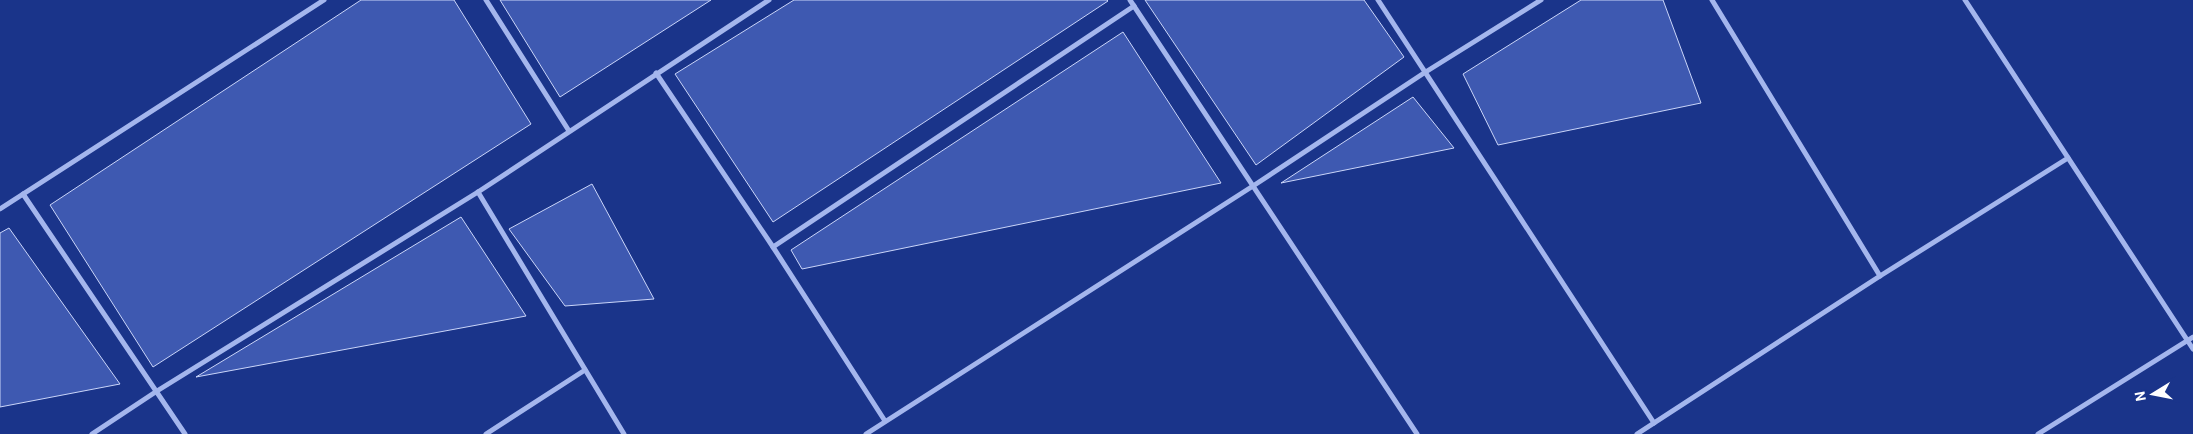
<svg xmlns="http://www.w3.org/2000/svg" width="2193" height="434" font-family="Roboto,sans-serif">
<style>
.building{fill:#3e59b1;stroke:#cad5f9}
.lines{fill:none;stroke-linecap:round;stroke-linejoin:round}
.minor{stroke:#a4b6ed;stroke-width:5}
</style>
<rect width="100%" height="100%" fill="#1a348a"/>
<g class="building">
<polygon points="361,0 454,0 531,124 153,367 50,205"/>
<polygon points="500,0 711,0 560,97"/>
<polygon points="794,0 1107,0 1108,1 773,222 675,74"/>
<polygon points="1145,0 1364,0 1404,57 1256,165"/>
<polygon points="1581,0 1663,0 1701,103 1498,145 1463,74"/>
<polygon points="1123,32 1221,183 802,269 791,250"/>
<polygon points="1413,97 1454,148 1281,183"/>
<polygon points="592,184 654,299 565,306 509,229"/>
<polygon points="461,217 526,316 196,377"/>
<polygon points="9,228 120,384 0,407 0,233"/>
</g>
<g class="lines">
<g class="minor">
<polyline points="486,0 569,131"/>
<polyline points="1130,0 1417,434"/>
<polyline points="1378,0 1654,423"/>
<polyline points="1712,0 1880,276"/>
<polyline points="1965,0 2193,349"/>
<polyline points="656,73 773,247 885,421"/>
<polyline points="478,192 624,434"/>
<polyline points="23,194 185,434"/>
<polyline points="0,209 324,0"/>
<polyline points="773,247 1134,6"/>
<polyline points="92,434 157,391 478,192 769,0"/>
<polyline points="486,434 585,370"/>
<polyline points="866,434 1253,186 1424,73 1541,0"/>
<polyline points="1637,434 1880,276 2068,158"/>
<polyline points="2038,434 2193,337"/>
</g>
</g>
<g transform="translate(2153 394) rotate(260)" stroke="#1a348a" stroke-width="4" paint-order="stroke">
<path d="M0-4L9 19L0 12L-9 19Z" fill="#ffffff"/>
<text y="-8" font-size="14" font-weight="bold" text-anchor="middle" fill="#ffffff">N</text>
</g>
</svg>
